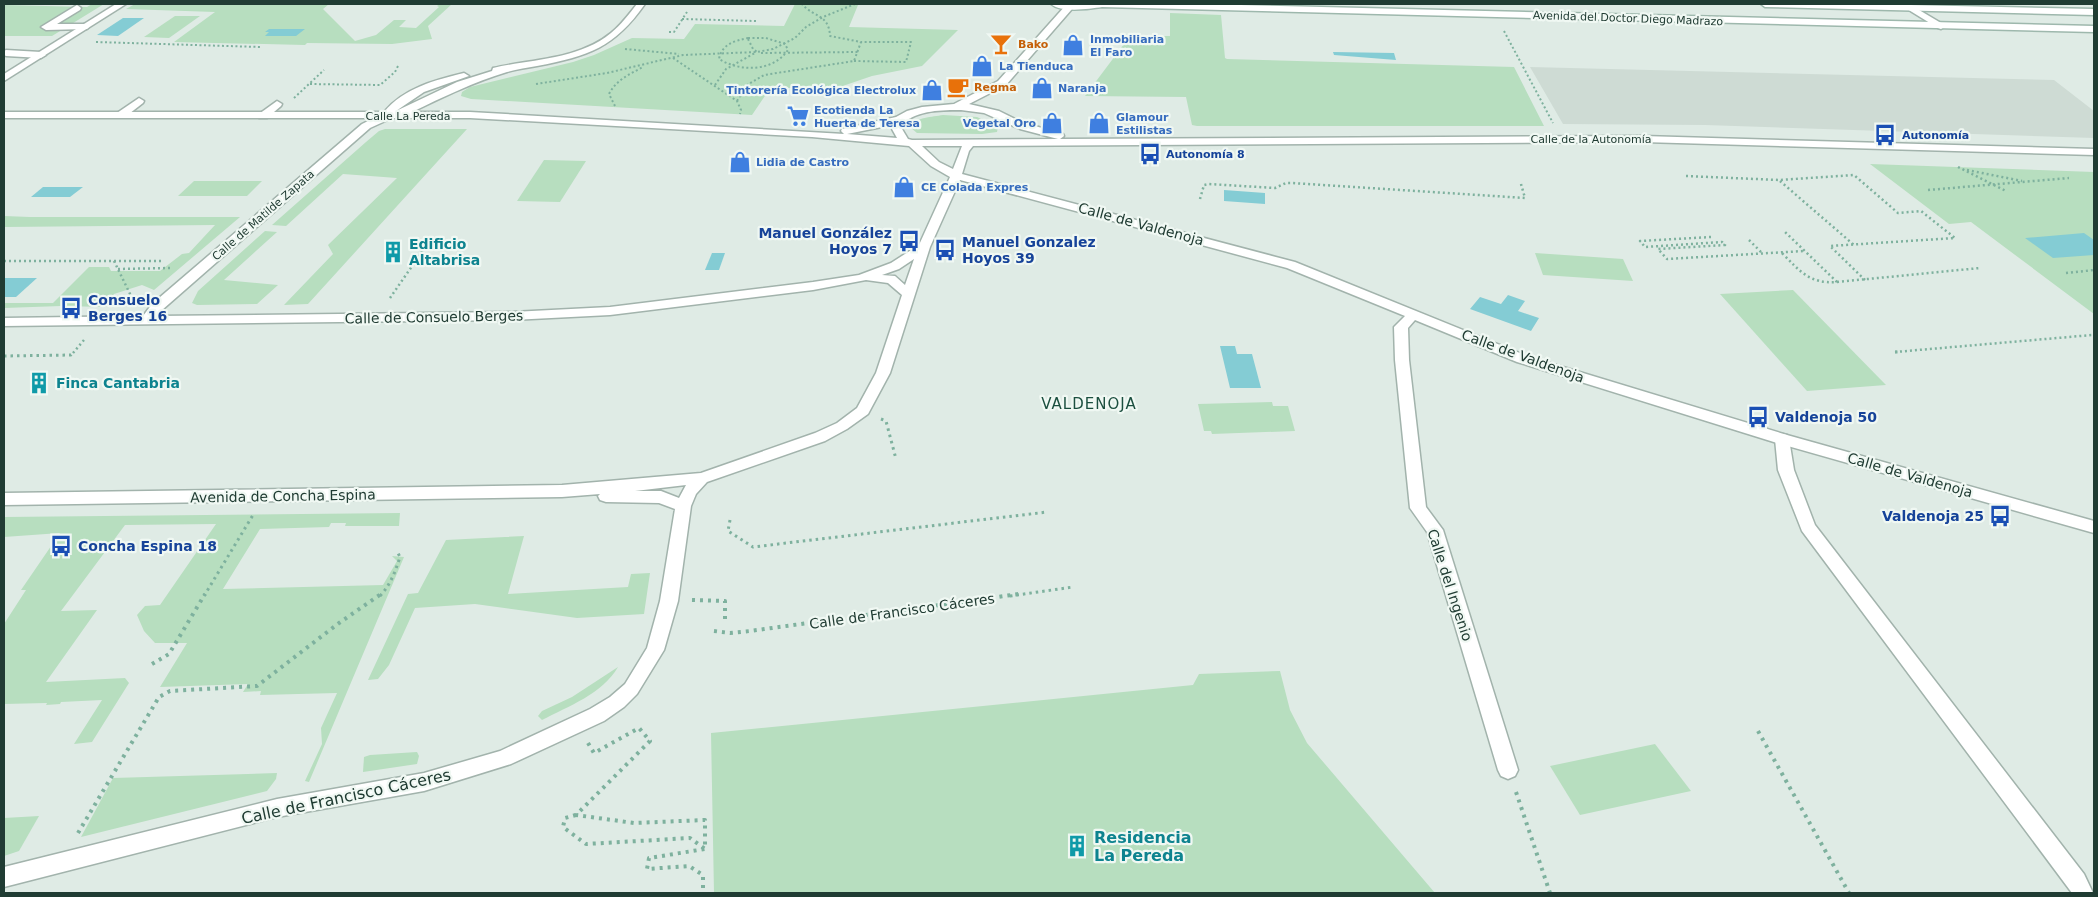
<svg xmlns="http://www.w3.org/2000/svg" width="2098" height="897" font-family="'DejaVu Sans',sans-serif">
<style>
.built{fill:#cedbd4}
.green{fill:#b7debf}
.water{fill:#84ccd4}
.lines{fill:none;stroke-linecap:round;stroke-linejoin:round}
.service-casing{stroke:#a2b3ac;stroke-width:3}
.minor-casing{stroke:#a2b3ac;stroke-width:3}
.secondary-casing{stroke:#9eb8ad;stroke-width:3}
.path-far3{stroke:#7eb19e;stroke-width:2;stroke-dasharray:2 2.5;stroke-linecap:butt}
.path-far2{stroke:#7eb19e;stroke-width:2.5;stroke-dasharray:2 3;stroke-linecap:butt}
.path-far1{stroke:#7eb19e;stroke-width:3;stroke-dasharray:2.5 4;stroke-linecap:butt}
.path{stroke:#7eb19e;stroke-width:4;stroke-dasharray:3 5;stroke-linecap:butt}
.service{fill:#fff;fill-rule:evenodd}
.minor{fill:#fff;fill-rule:evenodd}
.secondary{fill:#fff;fill-rule:evenodd}
.labels{text-anchor:middle;stroke-width:4.5;stroke-linejoin:round;paint-order:stroke}
.far-street-label{font-size:11px;fill:#203c33;stroke:#f0f8f3}
.far-shop-label{font-size:11px;font-weight:bold;fill:#366cbe;stroke:#f0f8f3;text-anchor:start}
.far-food-label{font-size:11px;font-weight:bold;fill:#c56008;stroke:#f0f8f3;text-anchor:start}
.far-transit-label{font-size:11px;font-weight:bold;fill:#164399;stroke:#f0f8f3;text-anchor:start}
.street-label{font-size:14px;fill:#203c33;stroke:#f0f8f3}
.transit-label{font-size:14px;font-weight:bold;fill:#164399;stroke:#f0f8f3;text-anchor:start}
.culture-label{font-size:14px;font-weight:bold;fill:#0d838f;stroke:#f0f8f3;text-anchor:start}
.neighbourhood-label{font-size:15px;letter-spacing:1px;fill:#1b4f3f;stroke:#f0f8f3}
.near-street-label{font-size:16px;fill:#203c33;stroke:#f0f8f3}
.near-culture-label{font-size:16px;font-weight:bold;fill:#0d838f;stroke:#f0f8f3;text-anchor:start}
</style>
<rect width="100%" height="100%" fill="#dfebe5"/>
<polygon class="built" points="1530,67 2054,80 2094,111 2094,138 1705,125 1563,124"/>
<g class="green">
<polygon points="92,4 104,4 52,36 4,36 4,5 87,7"/>
<polygon points="135,4 329,4 323,9 355,41 376,35 394,20 406,20 399,27 416,28 439,7 437,6 440,4 452,4 428,26 432,39 392,44 307,43 305,45 174,42 215,12 126,9"/>
<polygon points="795,4 858,5 849,27 958,30 922,66 872,76 831,90 771,87 752,115 471,99 461,96 462,92 470,87 573,62 594,55 632,38 684,39 695,24 784,26"/>
<polygon points="1170,13 1221,15 1225,58 1227,59 1514,67 1544,126 1197,126 1192,125 1186,97 1085,96 1124,44 1123,41 1149,36 1170,36"/>
<polygon points="175,16 200,16 169,38 144,37"/>
<path d="M943,115L977,117L998,127L997,132L982,134L917,133L910,127C916,117 932,117 943,115Z"/>
<polygon points="385,129 467,129 308,304 284,305 333,254 328,245 397,178 343,174 286,226 272,225 366,142 379,131"/>
<polygon points="544,160 586,161 560,202 517,201"/>
<polygon points="1870,164 2094,172 2094,314 1971,222 1949,224"/>
<polygon points="194,181 262,181 247,196 178,196"/>
<polygon points="4,216 30,217 240,217 154,290 142,285 114,294 106,307 61,306 4,308 4,303 53,303 89,267 109,267 111,271 160,271 182,254 189,253 215,225 4,227"/>
<polygon points="265,231 277,232 224,280 278,285 257,304 197,305 192,303 198,291"/>
<polygon points="1535,253 1623,259 1633,281 1543,275"/>
<polygon points="1793,290 1886,385 1807,391 1720,294"/>
<polygon points="1272,402 1273,406 1288,406 1295,431 1212,434 1211,431 1204,431 1198,404"/>
<polygon points="400,513 399,526 345,526 346,523 331,523 329,527 260,529 223,589 383,585 397,561 392,556 404,557 309,782 305,781 322,744 321,728 337,693 260,695 261,691 243,692 248,684 160,687 187,643 155,643 144,631 137,615 145,606 160,605 216,524 125,525 61,611 97,610 46,682 125,678 129,683 92,742 74,744 102,700 61,702 60,704 46,705 47,703 4,704 4,624 26,590 21,590 60,533 4,537 4,517"/>
<polygon points="524,536 508,594 628,587 631,574 650,573 644,614 577,618 475,604 415,608 389,665 378,679 368,680 408,594 418,593 446,540"/>
<path d="M618,667C602,694 569,706 542,720L538,716L542,711L572,697Z"/>
<polygon points="1280,671 1290,710 1307,743 1435,893 714,893 711,733 1193,685 1199,674"/>
<polygon points="1655,744 1691,791 1580,815 1550,766"/>
<polygon points="417,752 419,756 417,764 363,772 364,757 370,755"/>
<polygon points="277,773 276,779 267,791 81,837 113,778"/>
<polygon points="39,816 19,851 4,856 4,818"/>
</g>
<g class="water">
<polygon points="123,18 144,18 118,36 97,35"/>
<polygon points="269,29 305,29 296,36 265,36 269,32 265,32"/>
<polygon points="1333,52 1394,53 1396,60 1334,55"/>
<polygon points="43,187 83,187 70,197 31,197"/>
<polygon points="1224,190 1265,193 1265,204 1224,201"/>
<polygon points="2084,233 2094,240 2094,255 2053,258 2025,238"/>
<polygon points="712,253 725,253 719,270 705,270"/>
<polygon points="4,278 37,278 16,297 4,297"/>
<polygon points="1508,295 1525,301 1518,311 1539,318 1531,331 1470,309 1480,297 1501,304"/>
<polygon points="1220,346 1235,346 1237,354 1252,354 1261,388 1230,388"/>
</g>
<g class="lines">
<g class="service-casing">
<g id="service">
<polygon points="77,5 81,8 80,10 57,24 84,24 89,27 87,29 46,30 41,27"/>
<polygon points="6,50 41,52 46,55 41,58 6,56 4,55 4,51"/>
<polygon points="139,98 144,101 143,103 125,117 117,117 116,115 117,113"/>
<polygon points="277,101 282,104 281,106 267,118 259,118 258,116 259,114"/>
<polygon points="1782,434 1787,435 1789,439 1794,470 1815,525 2084,874 2093,893 2072,893 1802,531 1778,470 1775,439 1777,435"/>
</g>
</g>
<g class="minor-casing">
<g id="minor">
<polygon points="116,4 126,4 4,81 4,74"/>
<path d="M637,4H645C614,48 589,56 537,66C527,68 517,69 507,72C474,82 443,97 412,112H470L844,134L841,131L842,129L896,117L907,111L922,107L954,104L998,81L1066,5L1069,4L1073,7L1072,9L1006,85L969,104L999,111L1021,122L1063,134L1064,136L1060,139L1643,136L2094,149V155L1643,142L973,146L969,151L962,174L1295,262L1527,356L1787,435L2094,521V533L1777,443L1517,362L1415,320L1408,328L1409,360L1426,507L1443,530L1518,770L1515,776L1508,779L1501,776L1498,770L1427,532L1410,508L1395,360L1394,327L1405,316L1287,268L960,180L930,247L890,373L868,414L847,429L825,441L707,482L696,494L691,506L678,601L664,650L637,694L624,707L604,721L511,764L424,791L277,817L4,887V867L277,799L424,773L500,751L590,709L610,697L625,684L647,648L660,601L675,509L659,503L606,502L600,500L598,496L600,494L562,497L4,505V493L562,485L701,473L815,433L837,423L857,408L876,373L902,295L888,283L866,280L813,290L610,315L512,320L4,326V318L143,316L152,304L362,124L374,118H4V112H384C404,88 435,80 464,73L469,76L424,92L396,111L457,82L492,71L493,68C531,59 578,60 611,33C621,25 629,14 637,4ZM961,110L984,113L1020,129L1058,139L912,140L908,139L902,129L903,123C919,110 942,110 961,110ZM392,118H470L812,137L909,146L931,166L950,177L919,245L891,263L859,275L813,282L610,307L512,312L157,316L162,310L370,128ZM892,125V129L897,138L847,134ZM922,146H962L953,169L939,162ZM914,259L905,285L895,276L882,275L899,269ZM686,485L679,498L661,491H635Z"/>
<polygon points="1899,4 1909,4 1946,26 1941,29 1938,28"/>
</g>
</g>
<g class="secondary-casing">
<g id="secondary">
<path d="M1051,4L1081,5L1198,4L2094,26V32L1102,7C1089,9 1061,13 1051,4Z"/>
<polygon points="1761,4 1865,4 2094,9 2094,15 1765,7"/>
</g>
</g>
<g class="path-far3">
<polyline points="682,19 756,21"/>
<polyline points="1504,31 1553,123"/>
<polyline points="669,32 674,32 687,12"/>
<path d="M748,38H766L785,44L788,50C773,72 740,72 719,59C722,44 734,41 748,38Z"/>
<polyline points="748,39 753,49 757,52"/>
<polyline points="96,42 260,47"/>
<polyline points="625,49 679,54"/>
<polyline points="761,53 858,52"/>
<polyline points="673,58 737,101 741,110 740,114"/>
<polyline points="854,61 906,62 911,42 861,42"/>
<polyline points="310,84 380,85 395,72 399,64"/>
<polyline points="536,84 607,73 683,55 757,52 773,49 795,38 806,27 823,17 855,4"/>
<polyline points="715,85 726,69 755,53"/>
<polyline points="294,98 324,70"/>
<path d="M737,101L747,85L764,75L854,61L861,42L830,36C829,14 814,18 802,4"/>
<path d="M615,106L609,94C616,80 630,74 643,67"/>
</g>
<g class="path-far2">
<polyline points="1958,167 2006,191"/>
<polyline points="1967,170 2022,181"/>
<polyline points="1686,176 1779,180 1854,175 1898,213 1921,211 1955,238 1830,246 1865,280"/>
<polyline points="1780,181 1854,245"/>
<polyline points="1928,190 2069,178"/>
<polyline points="1200,199 1204,185 1209,184 1275,188 1286,183 1292,183 1525,198 1521,184"/>
<polyline points="1711,237 1640,241 1645,247 1722,242 1725,245 1658,249 1667,259 1804,251"/>
<polyline points="1749,240 1762,253"/>
<path d="M1782,253C1800,271 1809,284 1837,282L1784,231"/>
<polyline points="4,261 164,261"/>
<polyline points="114,261 132,298 130,301"/>
<polyline points="118,269 170,268"/>
<polyline points="2066,273 2094,270"/>
<polyline points="1837,282 1980,268"/>
<polyline points="390,298 428,243 418,242"/>
<polyline points="1895,352 2092,335"/>
<polyline points="73,353 84,340"/>
</g>
<g class="path-far1">
<polyline points="1895,352 1900,352"/>
<polyline points="4,356 71,355 74,352"/>
<polyline points="881,419 886,421 896,459"/>
<polyline points="730,520 728,531 753,547 1047,512"/>
<polyline points="204,596 253,515"/>
<path d="M380,596C391,584 395,572 400,557L397,551"/>
<polyline points="1010,596 1073,587"/>
</g>
<g class="path">
<polyline points="692,600 725,601 725,623"/>
<polyline points="714,631 730,633 750,631 1019,594"/>
<polyline points="152,664 169,654 205,594"/>
<polyline points="1758,731 1849,893"/>
<polyline points="588,743 594,753 639,728 650,741 576,815 634,823 705,820 705,849 649,858 647,869 689,866 703,875 703,893"/>
<polyline points="1516,792 1550,893"/>
<polyline points="576,815 565,818 563,827 586,844 690,838 705,849"/>
<polyline points="78,833 159,697 170,691 257,686 339,623 381,594"/>
</g>
<use href="#service" class="service"/>
<use href="#minor" class="minor"/>
<use href="#secondary" class="secondary"/>
</g>
<defs>
<g id="bar-bare" transform="scale(1.725)"><path d="M-6-5H6L.8 .8V4.5H3.5V6h-7V4.5H-.8V.8Z" fill="#e8710a" stroke="#f0f8f3" stroke-width="2.5" paint-order="stroke"/></g>
<g id="shop-bare" transform="scale(1.725)"><path d="M-5-2.5h2.3a2.7 3.5 0 0 1 5.4 0H5L5.5 6h-11ZM-1.5-2.5h3a1.5 2.3 0 0 0-3 0Z" fill="#3f7fe0" stroke="#f0f8f3" stroke-width="2.5" paint-order="stroke"/></g>
<g id="cafe-bare" transform="scale(1.725)"><path d="M-5.5-4.5H6V0H3Q3 3.5 0 3.5H-2.5Q-5.5 3.5-5.5 0ZM3-3.2v2h1.7v-2ZM-6 4.5H4V6H-6Z" fill="#e8710a" stroke="#f0f8f3" stroke-width="2.5" paint-order="stroke"/></g>
<g id="supermarket-bare" transform="scale(1.725)"><path d="M-6-5.5h2.5l.6 2H6L4.5 2H-2.5L-4.4-4H-6ZM-1.5 3.2a1.3 1.3 0 1 0 .1 0ZM3 3.2a1.3 1.3 0 1 0 .1 0Z" fill="#3f7fe0" stroke="#f0f8f3" stroke-width="2.5" paint-order="stroke"/></g>
<g id="bus-bare" transform="scale(1.725)"><path d="M-5-6H5V4H4V6H2V4H-2V6H-4V4H-5ZM-3.5-4V0h7V-4ZM-3.5 1.2v1.5H-2V1.2ZM2 1.2v1.5H3.5V1.2Z" fill="#1a4fb4" stroke="#f0f8f3" stroke-width="2.5" paint-order="stroke"/></g>
<g id="building-bare" transform="scale(1.725)"><path d="M-4-6H4V6H1V3H-1V6H-4ZM-2.5-4.3h1.7v1.8h-1.7ZM.8-4.3h1.7v1.8H.8ZM-2.5-1h1.7V.8h-1.7ZM.8-1h1.7V.8H.8Z" fill="#0f9aa8" stroke="#f0f8f3" stroke-width="2.5" paint-order="stroke"/></g>
</defs>
<g fill-rule="evenodd">
<use href="#bar-bare" x="1001" y="44"/>
<use href="#shop-bare" x="1073" y="45"/>
<use href="#shop-bare" x="982" y="66"/>
<use href="#cafe-bare" x="958" y="87"/>
<use href="#shop-bare" x="1042" y="88"/>
<use href="#shop-bare" x="932" y="90"/>
<use href="#supermarket-bare" x="798" y="116"/>
<use href="#shop-bare" x="1052" y="123"/>
<use href="#shop-bare" x="1099" y="123"/>
<use href="#bus-bare" x="1885" y="135"/>
<use href="#bus-bare" x="1150" y="154"/>
<use href="#shop-bare" x="740" y="162"/>
<use href="#shop-bare" x="904" y="187"/>
<use href="#bus-bare" x="909" y="241"/>
<use href="#bus-bare" x="945" y="250"/>
<use href="#building-bare" x="393" y="252"/>
<use href="#bus-bare" x="71" y="308"/>
<use href="#building-bare" x="39" y="383"/>
<use href="#bus-bare" x="1758" y="417"/>
<use href="#bus-bare" x="2000" y="516"/>
<use href="#bus-bare" x="61" y="546"/>
<use href="#building-bare" x="1077" y="846"/>
</g>
<g class="labels">
<g class="far-street-label">
<text transform="translate(1628 18) rotate(2)" y="4">Avenida del Doctor Diego Madrazo</text>
<text x="408" y="120">Calle La Pereda</text>
<text x="1591" y="143">Calle de la Autonomía</text>
<text transform="translate(263 215) rotate(-41)" y="4">Calle de Matilde Zapata</text>
</g>
<g class="far-shop-label">
<text x="1090" y="43">Inmobiliaria<tspan x="1090" dy="13">El Faro</tspan></text>
<text x="999" y="70">La Tienduca</text>
<text x="1058" y="92">Naranja</text>
<text x="916" y="94" text-anchor="end">Tintorería Ecológica Electrolux</text>
<text x="814" y="114">Ecotienda La<tspan x="814" dy="13">Huerta de Teresa</tspan></text>
<text x="1116" y="121">Glamour<tspan x="1116" dy="13">Estilistas</tspan></text>
<text x="1036" y="127" text-anchor="end">Vegetal Oro</text>
<text x="756" y="166">Lidia de Castro</text>
<text x="921" y="191">CE Colada Expres</text>
</g>
<g class="far-food-label">
<text x="1018" y="48">Bako</text>
<text x="974" y="91">Regma</text>
</g>
<g class="far-transit-label">
<text x="1902" y="139">Autonomía</text>
<text x="1166" y="158">Autonomía 8</text>
</g>
<g class="street-label">
<text transform="translate(1141 224) rotate(15)" y="5">Calle de Valdenoja</text>
<text transform="translate(434 317) rotate(-1)" y="5">Calle de Consuelo Berges</text>
<text transform="translate(1523 356) rotate(20)" y="5">Calle de Valdenoja</text>
<text transform="translate(1910 475) rotate(16)" y="5">Calle de Valdenoja</text>
<text transform="translate(283 496) rotate(-1)" y="5">Avenida de Concha Espina</text>
<text transform="translate(1450 585) rotate(72)" y="5">Calle del Ingenio</text>
<text transform="translate(902 611) rotate(-8)" y="5">Calle de Francisco Cáceres</text>
</g>
<g class="transit-label">
<text x="892" y="238" text-anchor="end">Manuel González<tspan x="892" dy="16">Hoyos 7</tspan></text>
<text x="962" y="247">Manuel Gonzalez<tspan x="962" dy="16">Hoyos 39</tspan></text>
<text x="88" y="305">Consuelo<tspan x="88" dy="16">Berges 16</tspan></text>
<text x="1775" y="422">Valdenoja 50</text>
<text x="1984" y="521" text-anchor="end">Valdenoja 25</text>
<text x="78" y="551">Concha Espina 18</text>
</g>
<g class="culture-label">
<text x="409" y="249">Edificio<tspan x="409" dy="16">Altabrisa</tspan></text>
<text x="56" y="388">Finca Cantabria</text>
</g>
<g class="neighbourhood-label">
<text x="1089" y="409">VALDENOJA</text>
</g>
<g class="near-street-label">
<text transform="translate(346 796) rotate(-12)" y="6">Calle de Francisco Cáceres</text>
</g>
<g class="near-culture-label">
<text x="1094" y="843">Residencia<tspan x="1094" dy="18">La Pereda</tspan></text>
</g>
</g>
<rect width="2098" height="897" fill="none" stroke="#203c33" stroke-width="10"/>
</svg>
